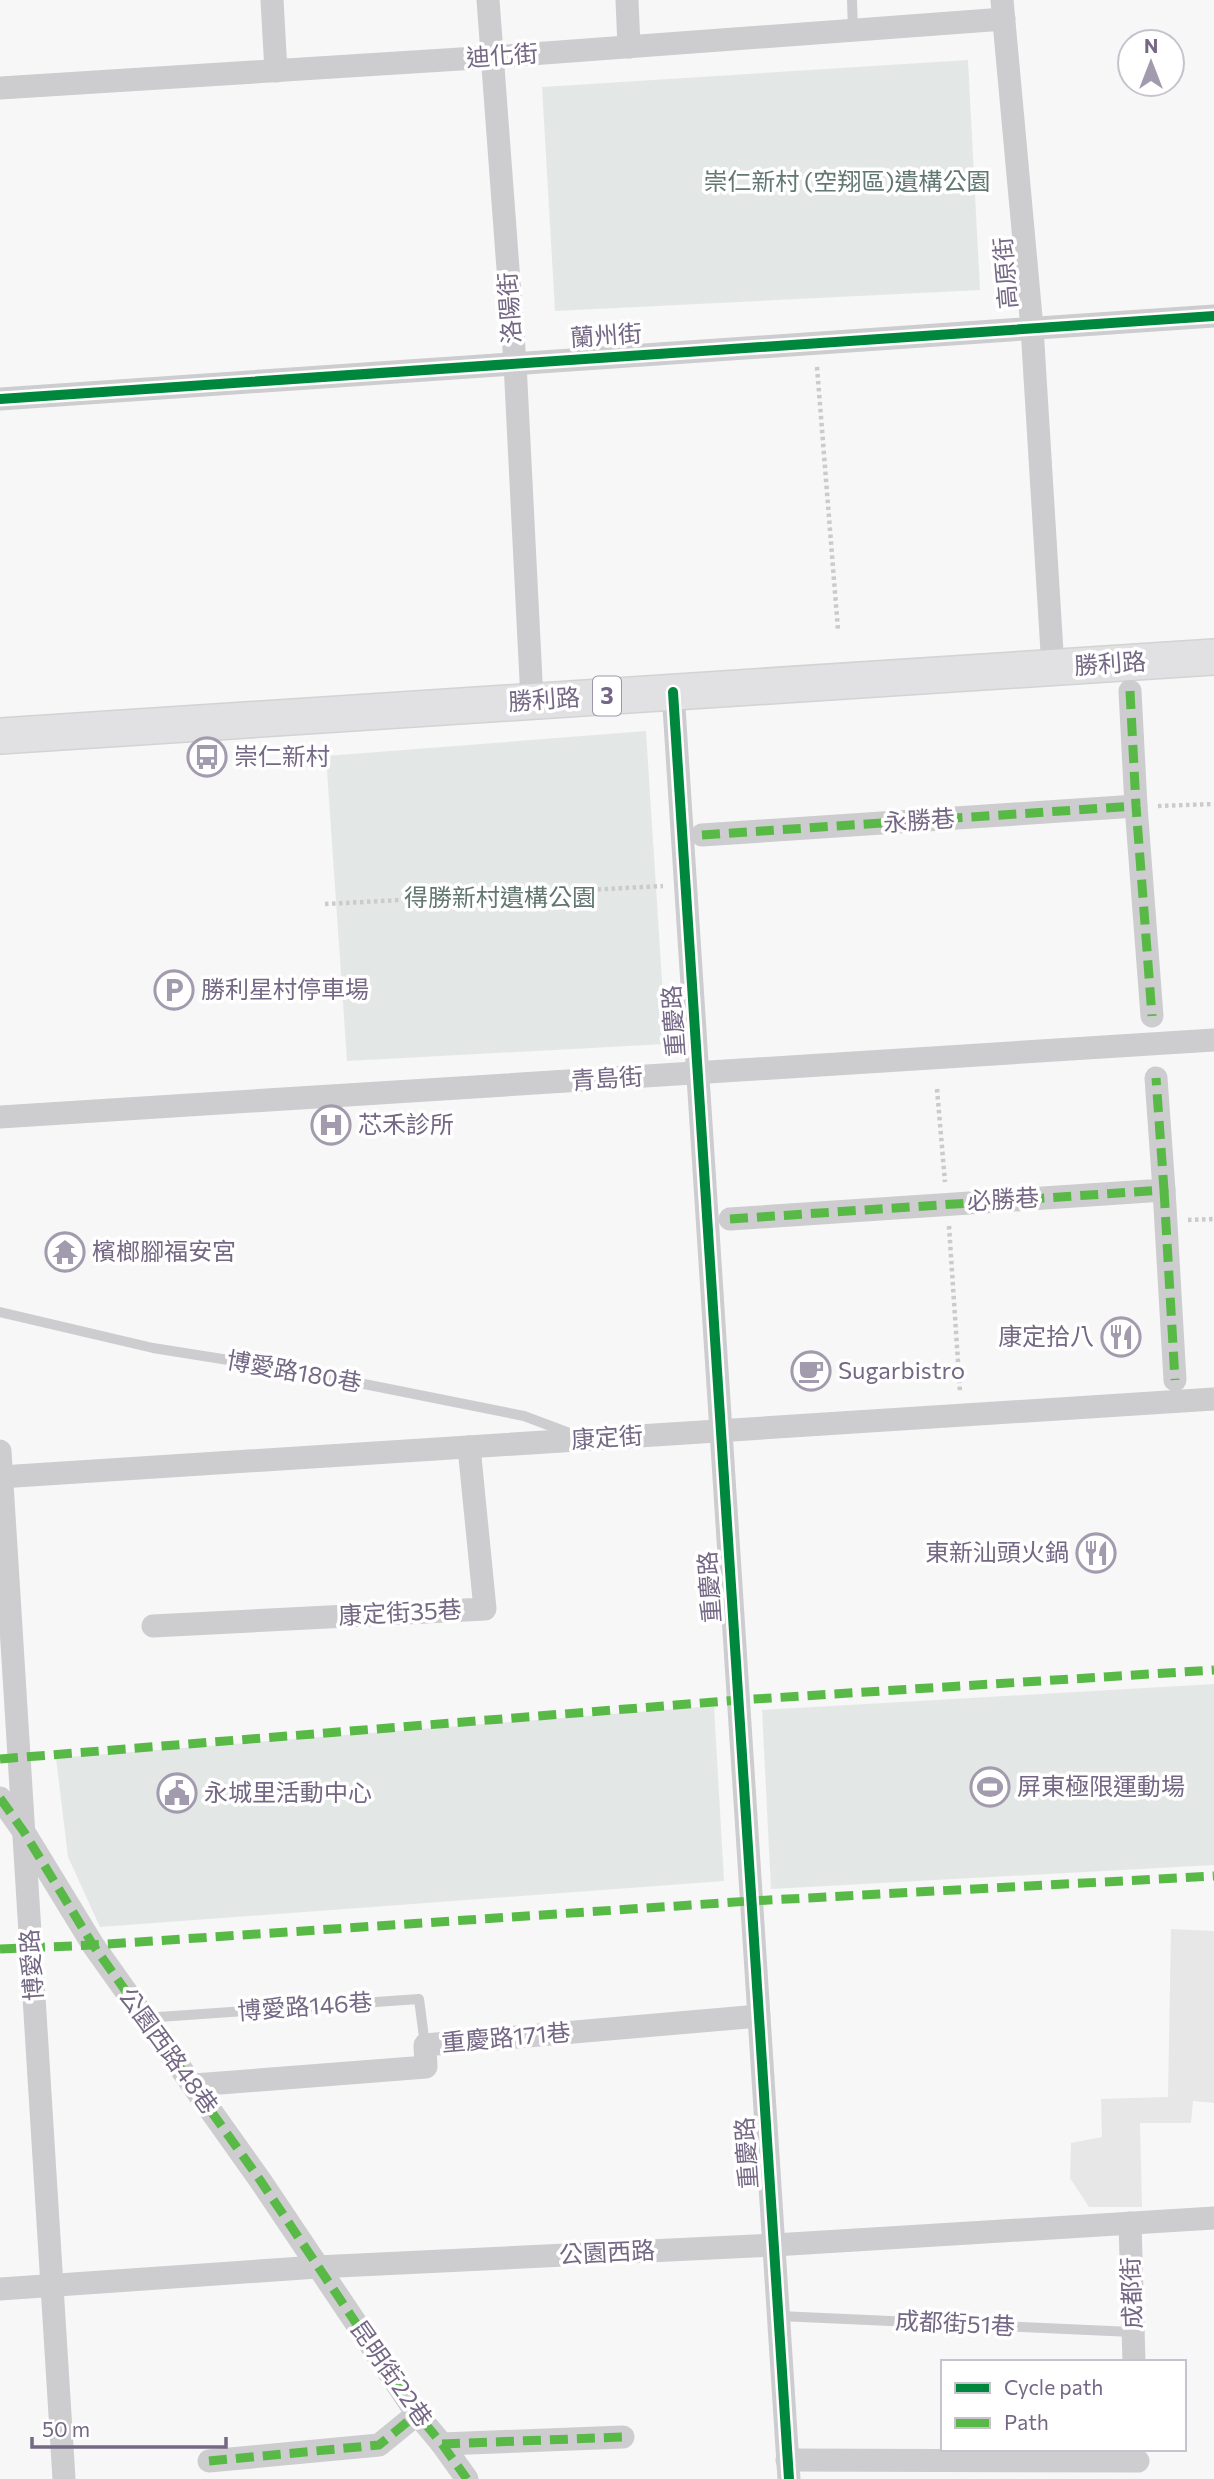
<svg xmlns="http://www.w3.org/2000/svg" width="1214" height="2479" font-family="Commissioner,'Noto Sans TC',sans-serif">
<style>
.built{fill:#e7e7e8}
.green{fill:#e3e8e6}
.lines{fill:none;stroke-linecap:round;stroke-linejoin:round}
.primary-casing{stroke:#d3d3d4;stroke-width:38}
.path{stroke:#cbcacc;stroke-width:4.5;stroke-dasharray:3.5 3.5;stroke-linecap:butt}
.lane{stroke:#cdcccf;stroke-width:10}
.street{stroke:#cdcccf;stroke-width:23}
.primary{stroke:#e1e0e2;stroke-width:35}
.quiet{stroke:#58b947;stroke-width:9;stroke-dasharray:18 9;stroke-linecap:butt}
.cycleway-casing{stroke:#fff;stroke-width:15}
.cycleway{stroke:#00873e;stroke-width:10}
.labels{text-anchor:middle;stroke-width:7;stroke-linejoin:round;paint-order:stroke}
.shield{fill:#fff;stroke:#9e95aa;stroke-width:2}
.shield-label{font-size:23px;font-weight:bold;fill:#746885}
.street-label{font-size:24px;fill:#746885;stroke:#fff}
.park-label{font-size:24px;fill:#627772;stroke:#fff}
.poi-label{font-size:24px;fill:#746885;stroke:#fff;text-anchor:start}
</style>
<rect width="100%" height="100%" fill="#f6f7f6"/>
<polygon class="built" points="1171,1929 1214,1931 1214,2103 1193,2101 1191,2123 1140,2123 1142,2207 1089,2207 1070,2178 1071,2143 1102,2137 1101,2099 1168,2097"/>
<g class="green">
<polygon points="968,60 980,290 555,311 542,87"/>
<polygon points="646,731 666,1044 347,1061 326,756"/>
<polygon points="1214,1684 1214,1865 771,1889 762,1710"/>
<polygon points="714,1706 724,1881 100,1927 68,1857 56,1758"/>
</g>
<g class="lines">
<g class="primary-casing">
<polyline id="primary" points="0,736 1214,657"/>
</g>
<g class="path">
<polyline points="817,367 838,630"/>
<polyline points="1158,806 1214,804"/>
<polyline points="325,904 663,886"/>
<polyline points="937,1089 945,1182"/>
<polyline points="1188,1220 1214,1219"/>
<polyline points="949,1226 960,1392"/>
</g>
<g class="lane">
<polyline points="852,0 853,30"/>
<polyline points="0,1312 153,1348 304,1372 524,1416 572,1434"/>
<polyline points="144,2018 419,1999 425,2045"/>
<polyline points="779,2316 1132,2332"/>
</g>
<g class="street">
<polyline points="272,0 276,71"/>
<polyline points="488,0 515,363 532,700"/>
<polyline points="627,0 629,47"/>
<polyline points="1002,0 1032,328 1053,668"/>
<polyline points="0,88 492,57 1004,19"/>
<polyline points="0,399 1214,316"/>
<polyline points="1130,691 1136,806 1152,1016"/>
<polyline points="673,692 789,2479"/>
<polyline points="702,835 1136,806"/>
<polyline points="0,1117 1214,1040"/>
<polyline points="1164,1190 1175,1380"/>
<polyline points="730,1219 1164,1190 1156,1078"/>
<polyline points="0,1451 64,2479"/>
<polyline points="0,1477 1214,1399"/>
<polyline points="153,1626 485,1609 469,1447"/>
<polyline points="0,1798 24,1832 93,1945 260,2180 417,2414 442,2444 467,2479"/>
<polyline points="194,2085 426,2067 425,2045 759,2016"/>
<polyline points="1130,2223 1134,2362"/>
<polyline points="0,2289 317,2267 774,2245 1214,2218"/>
<polyline points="442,2444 623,2437"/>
<polyline points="787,2460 1138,2461"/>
<polyline points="209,2461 379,2445 417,2414"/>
</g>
<use href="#primary" class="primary"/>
<g class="quiet">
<polyline points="1130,691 1136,806 1152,1016"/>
<polyline points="702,835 1136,806"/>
<polyline points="1164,1190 1175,1380"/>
<polyline points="730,1219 1164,1190 1156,1078"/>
<polyline points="0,1759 739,1700 1214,1670"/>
<polyline points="0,1798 24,1832 93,1945 260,2180 417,2414 442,2444 467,2479"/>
<polyline points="0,1949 93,1945 751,1901 1214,1876"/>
<polyline points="442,2444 623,2437"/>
<polyline points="209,2461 379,2445 417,2414"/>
</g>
<g class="cycleway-casing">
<g id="cycleway">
<polyline points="0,399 1214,316"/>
<polyline points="673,692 789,2479"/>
</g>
</g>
<use href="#cycleway" class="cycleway"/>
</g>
<defs>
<g id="bus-ring" transform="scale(2.0125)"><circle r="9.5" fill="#fff" stroke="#a29aad" stroke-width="1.5"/><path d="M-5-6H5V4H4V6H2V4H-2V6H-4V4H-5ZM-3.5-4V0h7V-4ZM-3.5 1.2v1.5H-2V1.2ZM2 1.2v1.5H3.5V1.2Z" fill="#a29aad"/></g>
<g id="parking-ring" transform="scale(2.0125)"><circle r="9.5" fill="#fff" stroke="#a29aad" stroke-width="1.5"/><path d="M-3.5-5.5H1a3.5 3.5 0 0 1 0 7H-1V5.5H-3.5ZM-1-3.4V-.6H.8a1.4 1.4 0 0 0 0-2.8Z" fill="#a29aad"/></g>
<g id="hospital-ring" transform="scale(2.0125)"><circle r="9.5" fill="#fff" stroke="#a29aad" stroke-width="1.5"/><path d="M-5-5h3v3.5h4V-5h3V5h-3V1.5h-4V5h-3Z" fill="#a29aad"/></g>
<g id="temple-ring" transform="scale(2.0125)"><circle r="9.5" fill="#fff" stroke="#a29aad" stroke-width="1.5"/><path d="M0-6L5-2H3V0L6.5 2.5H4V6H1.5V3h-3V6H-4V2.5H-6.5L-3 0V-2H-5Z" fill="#a29aad"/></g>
<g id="restaurant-ring" transform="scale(2.0125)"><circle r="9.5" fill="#fff" stroke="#a29aad" stroke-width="1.5"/><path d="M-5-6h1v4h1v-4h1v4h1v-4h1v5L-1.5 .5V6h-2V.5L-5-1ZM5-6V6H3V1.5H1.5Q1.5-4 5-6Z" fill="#a29aad"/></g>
<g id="cafe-ring" transform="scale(2.0125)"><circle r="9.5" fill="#fff" stroke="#a29aad" stroke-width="1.5"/><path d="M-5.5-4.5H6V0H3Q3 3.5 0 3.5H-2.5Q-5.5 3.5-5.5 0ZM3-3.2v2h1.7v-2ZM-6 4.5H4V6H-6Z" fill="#a29aad"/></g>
<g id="stadium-ring" transform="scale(2.0125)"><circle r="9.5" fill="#fff" stroke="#a29aad" stroke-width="1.5"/><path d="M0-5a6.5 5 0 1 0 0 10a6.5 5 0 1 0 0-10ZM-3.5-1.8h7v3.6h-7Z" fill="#a29aad"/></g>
<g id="civic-ring" transform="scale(2.0125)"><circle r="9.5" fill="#fff" stroke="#a29aad" stroke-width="1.5"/><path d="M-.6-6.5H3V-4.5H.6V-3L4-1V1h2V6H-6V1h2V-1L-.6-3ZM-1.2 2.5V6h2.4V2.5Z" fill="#a29aad"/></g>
</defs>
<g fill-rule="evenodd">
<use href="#bus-ring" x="207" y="757"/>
<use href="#parking-ring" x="174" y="990"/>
<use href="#hospital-ring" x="331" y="1125"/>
<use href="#temple-ring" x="65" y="1252"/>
<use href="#restaurant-ring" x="1121" y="1337"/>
<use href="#cafe-ring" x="811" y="1371"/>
<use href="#restaurant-ring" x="1096" y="1553"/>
<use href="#stadium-ring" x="990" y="1787"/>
<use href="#civic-ring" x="177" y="1793"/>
</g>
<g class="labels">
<rect class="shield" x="593" y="676.5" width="28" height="39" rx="5"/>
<g class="shield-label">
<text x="607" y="704">3</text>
</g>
<g class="street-label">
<text transform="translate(502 56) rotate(-4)" y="8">迪化街</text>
<text transform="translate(1006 273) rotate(-95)" y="8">高原街</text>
<text transform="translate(510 308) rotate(-94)" y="8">洛陽街</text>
<text transform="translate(606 336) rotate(-4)" y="8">蘭州街</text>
<text transform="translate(1110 664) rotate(-4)" y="8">勝利路</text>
<text transform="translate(544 700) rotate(-4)" y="8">勝利路</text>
<text transform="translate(919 821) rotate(-4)" y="8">永勝巷</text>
<text transform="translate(674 1021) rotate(-94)" y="8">重慶路</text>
<text transform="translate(607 1079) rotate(-4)" y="8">青島街</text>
<text transform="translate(1003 1200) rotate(-3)" y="8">必勝巷</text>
<text transform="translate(294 1372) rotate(10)" y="8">博愛路180巷</text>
<text transform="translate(607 1438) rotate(-4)" y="8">康定街</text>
<text transform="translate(710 1587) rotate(-94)" y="8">重慶路</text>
<text transform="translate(400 1613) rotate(-3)" y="8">康定街35巷</text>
<text transform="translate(32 1965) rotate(-94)" y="8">博愛路</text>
<text transform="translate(305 2007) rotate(-4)" y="8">博愛路146巷</text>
<text transform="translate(506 2038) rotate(-5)" y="8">重慶路171巷</text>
<text transform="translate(168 2051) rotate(54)" y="8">公園西路48巷</text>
<text transform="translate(747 2153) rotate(-94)" y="8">重慶路</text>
<text transform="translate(607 2253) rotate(-3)" y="8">公園西路</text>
<text transform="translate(1132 2293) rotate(-92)" y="8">成都街</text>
<text transform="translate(955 2324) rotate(3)" y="8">成都街51巷</text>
<text transform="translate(391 2374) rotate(55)" y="8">昆明街22巷</text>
</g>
<g class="park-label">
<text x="847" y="190">崇仁新村 (空翔區)遺構公園</text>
<text x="500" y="906">得勝新村遺構公園</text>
</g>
<g class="poi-label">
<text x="234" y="765">崇仁新村</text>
<text x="201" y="998">勝利星村停車場</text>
<text x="358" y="1133">芯禾診所</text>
<text x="92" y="1260">檳榔腳福安宮</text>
<text x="1094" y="1345" text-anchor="end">康定拾八</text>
<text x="838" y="1379">Sugarbistro</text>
<text x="1069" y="1561" text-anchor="end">東新汕頭火鍋</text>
<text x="1017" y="1795">屏東極限運動場</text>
<text x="204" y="1801">永城里活動中心</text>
</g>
</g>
<rect x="941" y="2360" width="245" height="91" fill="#ffffff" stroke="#c7c3ce" stroke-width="2"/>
<rect x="955" y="2383" width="35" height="10" fill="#00873e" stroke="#c7c3ce" stroke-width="2"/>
<text x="1004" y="2395" font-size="21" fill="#746885">Cycle path</text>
<rect x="955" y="2418" width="35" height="10" fill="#58b947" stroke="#c7c3ce" stroke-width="2"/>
<text x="1004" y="2430" font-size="21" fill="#746885">Path</text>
<g transform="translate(1151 63)"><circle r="33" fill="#ffffff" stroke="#c7c3ce" stroke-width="2"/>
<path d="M0-5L12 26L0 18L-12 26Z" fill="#a29aad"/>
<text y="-10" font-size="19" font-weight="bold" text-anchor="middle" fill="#746885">N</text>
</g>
<path d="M32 2437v10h194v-10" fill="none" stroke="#746885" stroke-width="3.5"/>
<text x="42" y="2437" font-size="21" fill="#746885" stroke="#ffffff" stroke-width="5" paint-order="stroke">50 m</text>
</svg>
